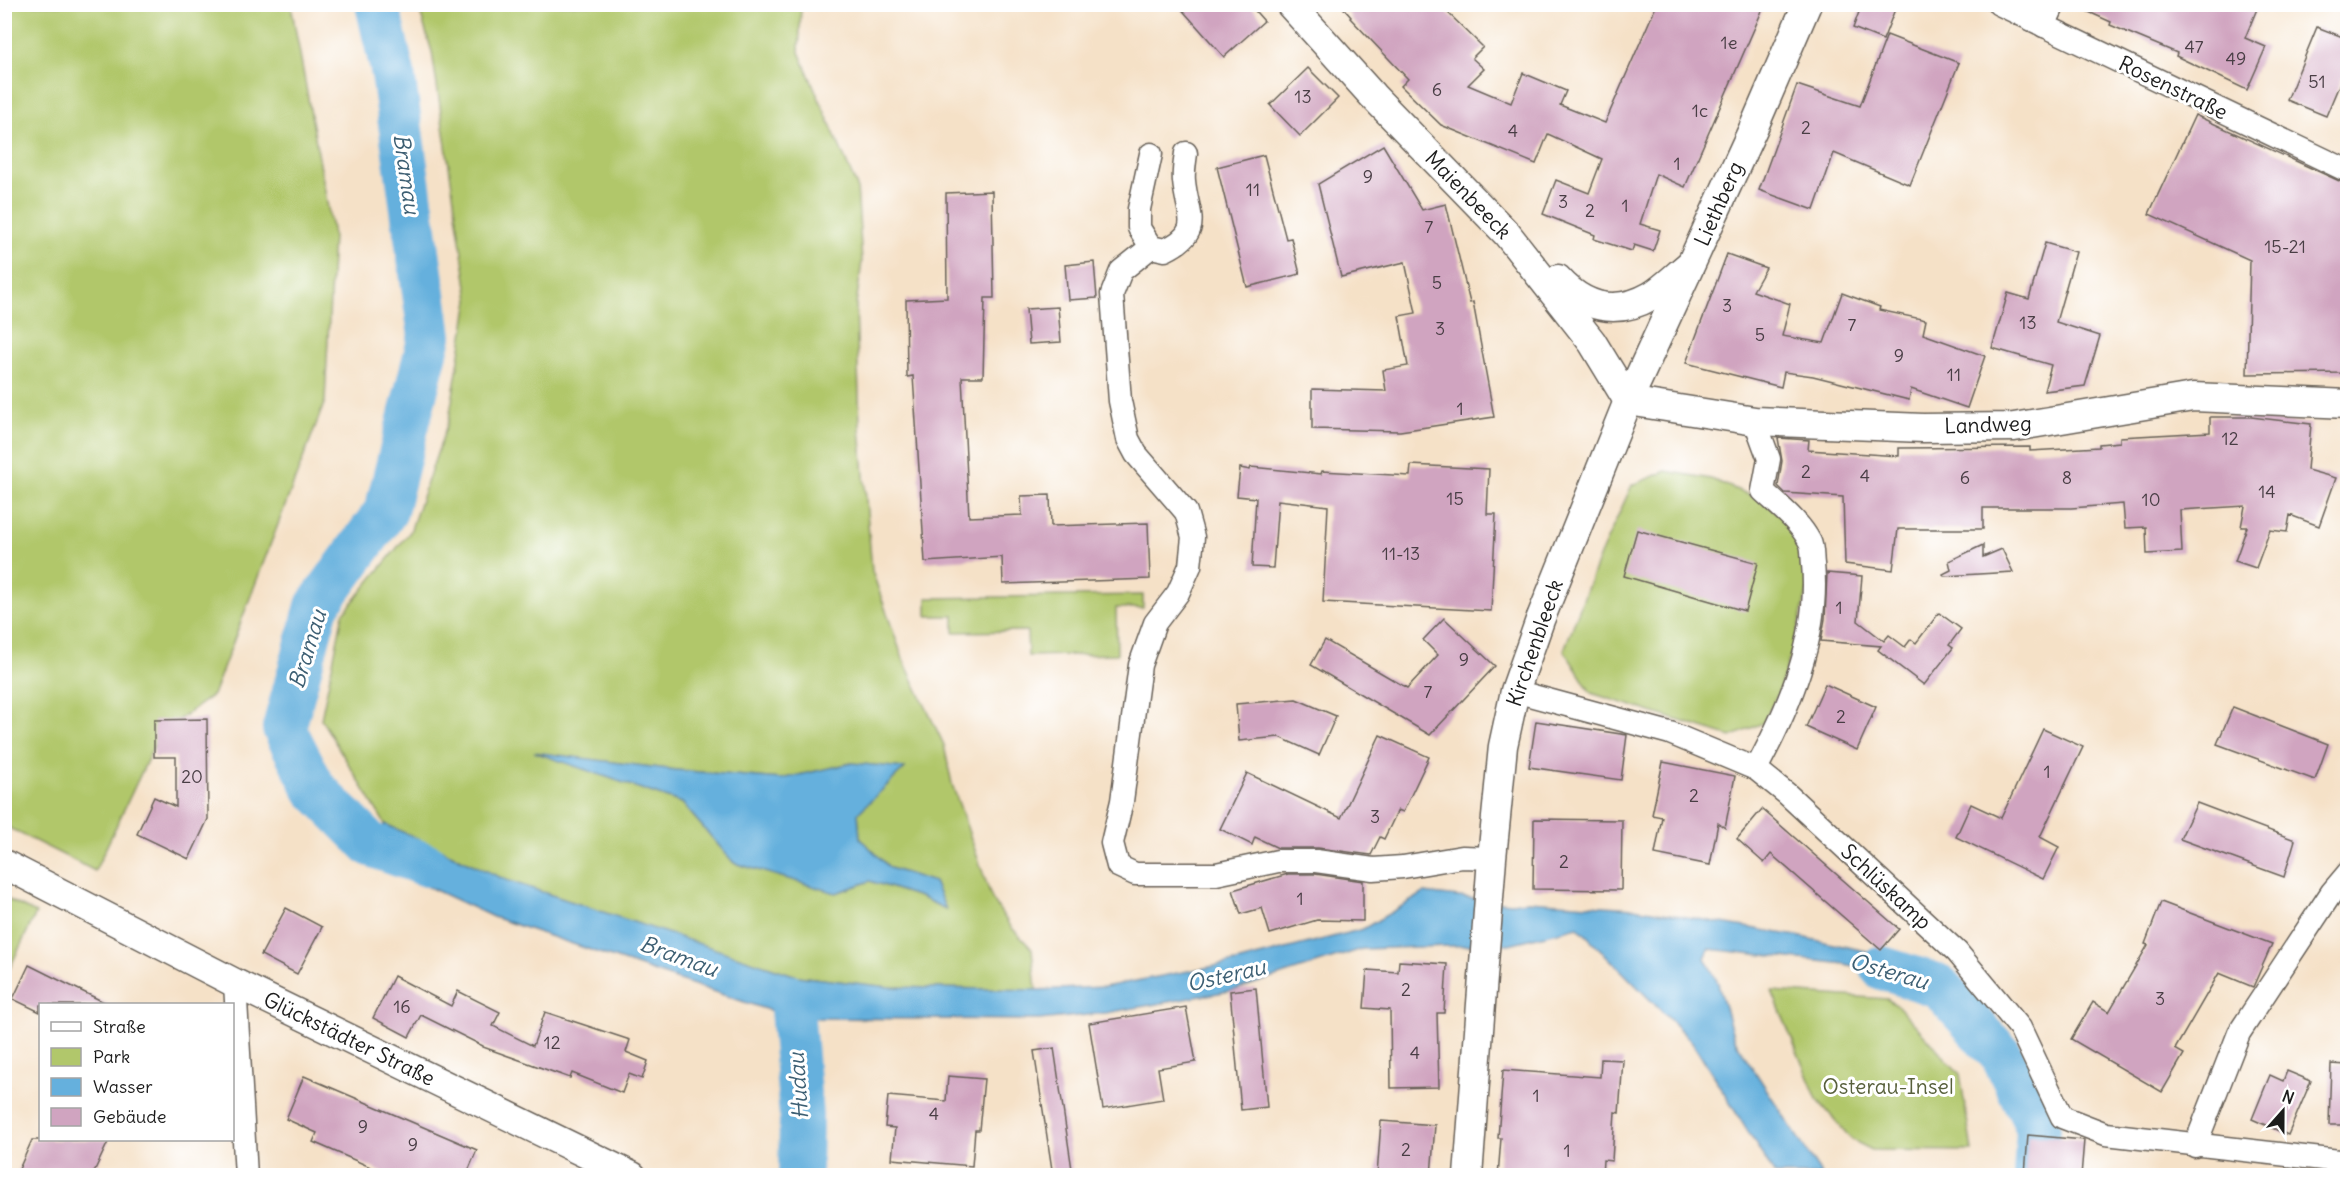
<svg xmlns="http://www.w3.org/2000/svg" width="2352" height="1180" font-family="Delius,sans-serif">
<style>
.green{fill:#b1c76b;stroke:#667244;stroke-width:1.5;fill-rule:evenodd}
.water{fill:#65b0dd;stroke:#40667c;stroke-width:1.5}
.lines{fill:none;stroke-linecap:round;stroke-linejoin:round}
.river{stroke:#65b0dd;stroke-width:44}
.building{fill:#d0a4c0}
.minor-casing{stroke:#686158;stroke-width:25}
.tertiary-casing{stroke:#686158;stroke-width:31}
.minor{stroke:#fff;stroke-width:22}
.tertiary{stroke:#fff;stroke-width:28}
.labels{text-anchor:middle;stroke-width:6;stroke-linejoin:round;paint-order:stroke}
.number-label{font-size:18px;fill:#493e45}
.street-label{font-size:21px;fill:#1c1c1c;stroke:#fff}
.park-label{font-size:21px;fill:#58603c;stroke:#fff}
.water-label{font-size:22px;font-style:italic;fill:#3d5f73;stroke:#fff}
</style>
<rect width="100%" height="100%" fill="#fff"/>
<filter id="ink" filterUnits="userSpaceOnUse"><feTurbulence type="fractalNoise" baseFrequency=".0167" numOctaves="2"/><feDisplacementMap in="SourceGraphic" scale="12" xChannelSelector="R" yChannelSelector="G"/><feConvolveMatrix kernelMatrix="1 2 1 2 8 2 1 2 1" color-interpolation-filters="sRGB"/></filter>
<filter id="wash" filterUnits="userSpaceOnUse"><feTurbulence type="fractalNoise" baseFrequency=".008" numOctaves="4" result="noise"/><feDisplacementMap in="SourceGraphic" scale="24" xChannelSelector="R" yChannelSelector="G"/><feGaussianBlur stdDeviation="1.35" result="paint"/><feColorMatrix in="noise" values="0 0 0 0 0 0 0 0 0 0 0 0 0 0 0 0 0 1.4 0 .05"/><feComposite in="paint" operator="in"/></filter>
<g filter="url(#wash)">
<rect width="100%" height="100%" fill="#f5e1c7"/>
<g class="green">
<polygon points="4,5 291,5 333,235 325,401 213,695 160,733 95,871 5,826"/>
<path d="M418,5H801L799,52L857,187L862,262L856,305L860,427L872,571L903,659L944,745L952,784L992,899L1011,927L1032,949L1036,990L888,987L797,976L506,880L385,824L321,719L343,614L410,532L449,419L469,300L432,52ZM538,753L676,770L781,779L851,763L904,768L858,813L860,838L890,868L934,882L945,909L920,897L870,881L836,893L734,863L682,803Z"/>
<polygon points="1666,471 1711,479 1759,499 1784,518 1802,550 1810,581 1792,651 1777,696 1763,723 1731,737 1591,693 1564,650 1600,555 1632,485"/>
<polygon points="1143,595 1143,608 1116,608 1117,654 1028,656 1027,631 954,632 954,616 927,616 927,598"/>
<polygon points="5,898 36,913 5,978"/>
<polygon points="1772,991 1887,999 1898,1006 1960,1074 1972,1151 1872,1150 1852,1140 1817,1099"/>
</g>
<g class="water">
<polygon points="534,752 676,770 781,779 852,763 905,768 858,813 860,838 890,868 934,882 946,909 920,897 870,881 836,893 734,863 682,803"/>
<polygon points="385,824 506,880 797,976 888,987 1036,990 1104,987 1236,962 1363,929 1424,893 1511,903 1528,901 1634,908 1797,936 1921,963 1941,977 1934,997 1899,978 1845,964 1709,949 1705,958 1718,983 1734,1039 1822,1175 1775,1175 1692,1042 1578,927 1509,944 1362,949 1235,990 1106,1013 1039,1020 817,1018 771,1011 493,917 364,857"/>
</g>
<g class="lines">
<g class="river">
<polyline points="377,4 393,74 430,336 386,511 317,606 284,728 315,789 371,845 427,865"/>
<polyline points="1882,968 1939,986 2002,1056 2038,1128 2035,1176"/>
<polyline points="791,997 801,1116 800,1176"/>
</g>
</g>
<g id="blocks">
<g class="building">
<polygon points="1177,4 1249,4 1264,21 1224,57"/>
<polygon points="1340,4 1439,4 1483,47 1472,58 1484,69 1468,85 1511,103 1523,73 1566,91 1560,105 1605,123 1657,4 1765,4 1685,187 1656,174 1640,224 1660,230 1653,251 1634,245 1632,251 1594,239 1595,235 1543,214 1556,180 1589,193 1602,159 1548,134 1536,164 1441,125 1401,86 1408,79 1350,18 1351,17"/>
<polygon points="1862,4 1897,4 1883,40 1853,28"/>
<polygon points="2071,4 2259,4 2245,38 2266,47 2247,90 2176,56 2177,53 2110,25 2111,22"/>
<polygon points="2317,27 2348,39 2348,64 2326,116 2287,100"/>
<polygon points="1887,35 1959,63 1910,185 1834,153 1814,210 1759,190 1797,85 1860,106"/>
<polygon points="1308,68 1338,98 1300,136 1270,105"/>
<polygon points="2195,115 2348,185 2348,373 2247,374 2250,260 2149,214"/>
<polygon points="1383,145 1422,210 1446,204 1470,303 1473,302 1494,417 1400,431 1312,429 1312,389 1386,391 1383,370 1408,366 1399,316 1416,313 1405,262 1341,277 1318,184"/>
<polygon points="1264,155 1286,239 1291,238 1300,274 1247,287 1217,167"/>
<polygon points="992,191 994,298 985,298 983,377 962,377 969,517 1022,515 1021,496 1050,495 1051,526 1148,523 1150,579 1003,584 1002,557 925,562 913,376 907,377 906,300 947,298 946,193"/>
<polygon points="2045,243 2076,252 2056,322 2100,336 2085,386 2044,391 2051,365 1992,348 2008,293 2029,299"/>
<polygon points="1727,254 1766,268 1753,291 1790,304 1782,336 1824,343 1842,293 1880,307 1879,310 1926,320 1923,334 1985,356 1967,408 1911,389 1909,400 1813,376 1784,372 1781,387 1686,363"/>
<polygon points="1094,262 1097,298 1068,300 1065,265"/>
<polygon points="1058,307 1061,342 1029,344 1026,309"/>
<polygon points="2210,417 2251,417 2311,424 2307,470 2336,478 2319,526 2290,515 2287,532 2270,530 2256,568 2235,561 2247,527 2241,527 2245,506 2180,510 2182,552 2147,554 2146,527 2125,528 2123,504 2071,508 1983,508 1983,529 1898,529 1893,570 1845,564 1843,497 1785,493 1778,486 1782,461 1778,438 1809,440 1808,450 1899,456 1899,448 2030,447 2030,451 2099,447 2099,444 2120,442 2120,437 2210,432"/>
<polygon points="1411,465 1489,469 1487,514 1496,514 1491,611 1323,602 1328,506 1278,500 1273,568 1252,567 1256,498 1237,496 1240,468 1250,470 1251,467 1321,474 1322,471 1410,476"/>
<polygon points="1637,530 1758,563 1745,611 1624,576"/>
<polygon points="1983,545 1983,557 2002,549 2013,572 1944,576 1943,574 1951,570 1949,561"/>
<polygon points="1827,573 1862,576 1858,621 1884,641 1889,635 1905,647 1911,639 1916,643 1939,613 1961,629 1949,645 1953,648 1924,685 1878,650 1881,646 1821,641 1825,619"/>
<polygon points="1444,618 1495,666 1430,735 1311,665 1325,640 1407,688 1438,655 1423,640"/>
<polygon points="1825,684 1876,707 1857,750 1806,727"/>
<polygon points="1296,699 1336,716 1319,755 1279,737 1239,741 1236,704"/>
<polygon points="2233,707 2328,744 2315,780 2217,744"/>
<polygon points="207,719 208,819 189,859 137,834 154,797 176,807 176,757 154,757 154,720"/>
<polygon points="1536,721 1627,735 1621,780 1529,767"/>
<polygon points="2043,729 2083,747 2040,837 2059,847 2043,879 1956,837 1971,804 2001,818"/>
<polygon points="1380,735 1429,757 1403,812 1398,810 1384,839 1380,837 1371,855 1318,848 1278,848 1255,837 1252,845 1220,829 1247,773 1341,818"/>
<polygon points="1663,762 1735,776 1725,828 1718,823 1710,865 1655,854 1662,817 1652,815"/>
<polygon points="2197,803 2295,840 2284,877 2180,839"/>
<polygon points="1762,809 1899,929 1881,950 1771,854 1764,863 1737,839"/>
<polygon points="1534,819 1622,820 1621,890 1533,889"/>
<polygon points="1288,874 1315,874 1363,881 1363,921 1317,920 1270,934 1262,908 1241,914 1233,890"/>
<polygon points="2161,902 2272,944 2253,987 2219,973 2175,1049 2184,1054 2162,1092 2071,1039 2093,1002 2109,1012 2148,945 2145,944"/>
<polygon points="286,908 322,927 297,974 261,955"/>
<polygon points="1399,961 1447,964 1444,1013 1437,1013 1439,1087 1391,1088 1390,1010 1364,1008 1367,970 1398,972"/>
<polygon points="29,965 65,983 110,1005 40,1005 40,1012 13,999"/>
<polygon points="394,976 451,1006 458,991 500,1012 493,1026 533,1046 545,1012 630,1040 626,1052 648,1061 642,1079 629,1074 622,1093 572,1073 570,1078 483,1047 483,1046 421,1015 409,1037 373,1018"/>
<polygon points="1256,988 1267,1107 1241,1110 1230,991"/>
<polygon points="1186,1007 1196,1062 1158,1068 1163,1099 1103,1109 1089,1023"/>
<polygon points="1054,1048 1073,1176 1053,1176 1034,1051"/>
<polygon points="1601,1059 1623,1060 1619,1113 1615,1112 1612,1161 1603,1160 1602,1176 1498,1176 1501,1138 1498,1138 1503,1070 1600,1077"/>
<polygon points="2331,1064 2348,1065 2348,1125 2329,1125"/>
<polygon points="2287,1071 2311,1081 2288,1135 2252,1119 2270,1075 2283,1081"/>
<polygon points="304,1076 477,1150 466,1176 391,1176 313,1142 317,1133 286,1119"/>
<polygon points="948,1076 984,1079 979,1130 975,1130 972,1166 892,1159 895,1128 885,1127 888,1096 946,1101"/>
<polygon points="1381,1121 1435,1125 1431,1176 1377,1176"/>
<polygon points="2028,1135 2084,1140 2081,1176 2025,1174"/>
<polygon points="32,1140 109,1140 92,1176 16,1176"/>
</g>
</g>
</g>
<g filter="url(#ink)">
<use href="#blocks" fill-opacity="0" stroke="#686158" stroke-width="1.5"/>
<g class="lines">
<g class="minor-casing">
<g id="minor">
<polyline points="1999,4 2348,171"/>
<polyline points="2044,26 2054,4"/>
<path d="M1186,153C1185,162 1183,172 1184,181C1187,215 1205,231 1165,250L1151,247L1121,271L1112,294L1120,401L1128,439L1136,454L1186,512L1193,537L1190,566L1178,593L1155,623L1140,665L1122,801L1112,843L1118,866L1135,874H1216L1278,861H1316L1373,869L1403,867L1462,857L1492,858"/>
<polyline points="1151,247 1139,228 1139,209 1151,154"/>
<path d="M1755,421L1769,459L1763,491C1779,506 1800,522 1810,542C1813,548 1812,558 1813,564C1820,636 1789,708 1756,769"/>
<polyline points="1515,691 1670,733 1756,769 1787,794 1957,952 2020,1028 2062,1117 2106,1134 2348,1162"/>
<polyline points="235,983 246,1176"/>
<polyline points="2195,1146 2239,1033 2332,892 2348,873"/>
</g>
</g>
<g class="tertiary-casing">
<g id="tertiary">
<polyline points="1290,4 1373,96 1507,234 1592,342 1628,401"/>
<path d="M1558,279C1584,308 1616,316 1651,296C1664,288 1676,276 1688,266"/>
<polyline points="1628,401 1755,421 1923,428 2014,427 2193,397 2348,404"/>
<polyline points="4,864 235,983 632,1176"/>
<polyline points="1468,1176 1492,858 1503,746 1515,691 1540,620 1628,401 1753,129 1807,4"/>
</g>
</g>
<use href="#minor" class="minor"/>
<use href="#tertiary" class="tertiary"/>
</g>
</g>
<g class="labels">
<g class="number-label">
<text x="1729" y="49">1e</text>
<text x="2194" y="53">47</text>
<text x="2236" y="65">49</text>
<text x="2317" y="88">51</text>
<text x="1437" y="96">6</text>
<text x="1303" y="103">13</text>
<text x="1700" y="117">1c</text>
<text x="1806" y="134">2</text>
<text x="1513" y="137">4</text>
<text x="1677" y="170">1</text>
<text x="1368" y="183">9</text>
<text x="1253" y="196">11</text>
<text x="1563" y="208">3</text>
<text x="1625" y="212">1</text>
<text x="1590" y="217">2</text>
<text x="1429" y="233">7</text>
<text x="2285" y="253">15-21</text>
<text x="1437" y="289">5</text>
<text x="1727" y="312">3</text>
<text x="2028" y="329">13</text>
<text x="1852" y="331">7</text>
<text x="1440" y="335">3</text>
<text x="1760" y="341">5</text>
<text x="1899" y="362">9</text>
<text x="1954" y="381">11</text>
<text x="1460" y="415">1</text>
<text x="2230" y="445">12</text>
<text x="1806" y="478">2</text>
<text x="1865" y="482">4</text>
<text x="1965" y="484">6</text>
<text x="2067" y="484">8</text>
<text x="2267" y="498">14</text>
<text x="1455" y="505">15</text>
<text x="2151" y="506">10</text>
<text x="1401" y="560">11-13</text>
<text x="1839" y="614">1</text>
<text x="1464" y="666">9</text>
<text x="1428" y="698">7</text>
<text x="1841" y="723">2</text>
<text x="2047" y="778">1</text>
<text x="192" y="783">20</text>
<text x="1694" y="802">2</text>
<text x="1375" y="823">3</text>
<text x="1564" y="868">2</text>
<text x="1300" y="905">1</text>
<text x="1406" y="996">2</text>
<text x="2160" y="1005">3</text>
<text x="402" y="1013">16</text>
<text x="552" y="1049">12</text>
<text x="1415" y="1059">4</text>
<text x="1536" y="1102">1</text>
<text x="934" y="1120">4</text>
<text x="363" y="1133">9</text>
<text x="413" y="1151">9</text>
<text x="1406" y="1156">2</text>
<text x="1567" y="1157">1</text>
</g>
<g class="street-label">
<text transform="translate(2173 88) rotate(26)" y="7">Rosenstraße</text>
<text transform="translate(1468 195) rotate(46)" y="7">Maienbeeck</text>
<text transform="translate(1719 204) rotate(-66)" y="7">Liethberg</text>
<text transform="translate(1988 425) rotate(-2)" y="7">Landweg</text>
<text transform="translate(1535 643) rotate(-71)" y="7">Kirchenbleeck</text>
<text transform="translate(1886 887) rotate(43)" y="7">Schlüskamp</text>
<text transform="translate(349 1039) rotate(26)" y="7">Glückstädter Straße</text>
</g>
<g class="park-label">
<text x="1888" y="1094">Osterau-Insel</text>
</g>
<g class="water-label">
<text transform="translate(407 174) rotate(82)" y="8">Bramau</text>
<text transform="translate(307 649) rotate(-73)" y="8">Bramau</text>
<text transform="translate(679 956) rotate(20)" y="8">Bramau</text>
<text transform="translate(1889 971) rotate(16)" y="8">Osterau</text>
<text transform="translate(1226 975) rotate(-13)" y="8">Osterau</text>
<text transform="translate(798 1086) rotate(-94)" y="8">Hudau</text>
</g>
</g>
<rect width="2352" height="1180" fill="none" stroke="#fff" stroke-width="24"/>
<rect x="39" y="1003" width="195" height="138" fill="#ffffff" stroke="#a4a4a4" stroke-width="1.5"/>
<rect x="51" y="1022" width="30" height="9" fill="#ffffff" stroke="#a4a4a4" stroke-width="1.5"/>
<text x="93" y="1033" font-size="18" fill="#1c1c1c">Straße</text>
<rect x="51" y="1048" width="30" height="18" fill="#b1c76b" stroke="#a4a4a4" stroke-width="1.5"/>
<text x="93" y="1063" font-size="18" fill="#1c1c1c">Park</text>
<rect x="51" y="1078" width="30" height="18" fill="#65b0dd" stroke="#a4a4a4" stroke-width="1.5"/>
<text x="93" y="1093" font-size="18" fill="#1c1c1c">Wasser</text>
<rect x="51" y="1108" width="30" height="18" fill="#d0a4c0" stroke="#a4a4a4" stroke-width="1.5"/>
<text x="93" y="1123" font-size="18" fill="#1c1c1c">Gebäude</text>
<g transform="translate(2283 1111) rotate(21)" stroke="#ffffff" stroke-width="4.5" paint-order="stroke">
<path d="M0-4.5L10 22L0 15L-10 22Z" fill="#1c1c1c"/>
<text y="-9" font-size="16" font-weight="bold" text-anchor="middle" fill="#1c1c1c">N</text>
</g>
</svg>
